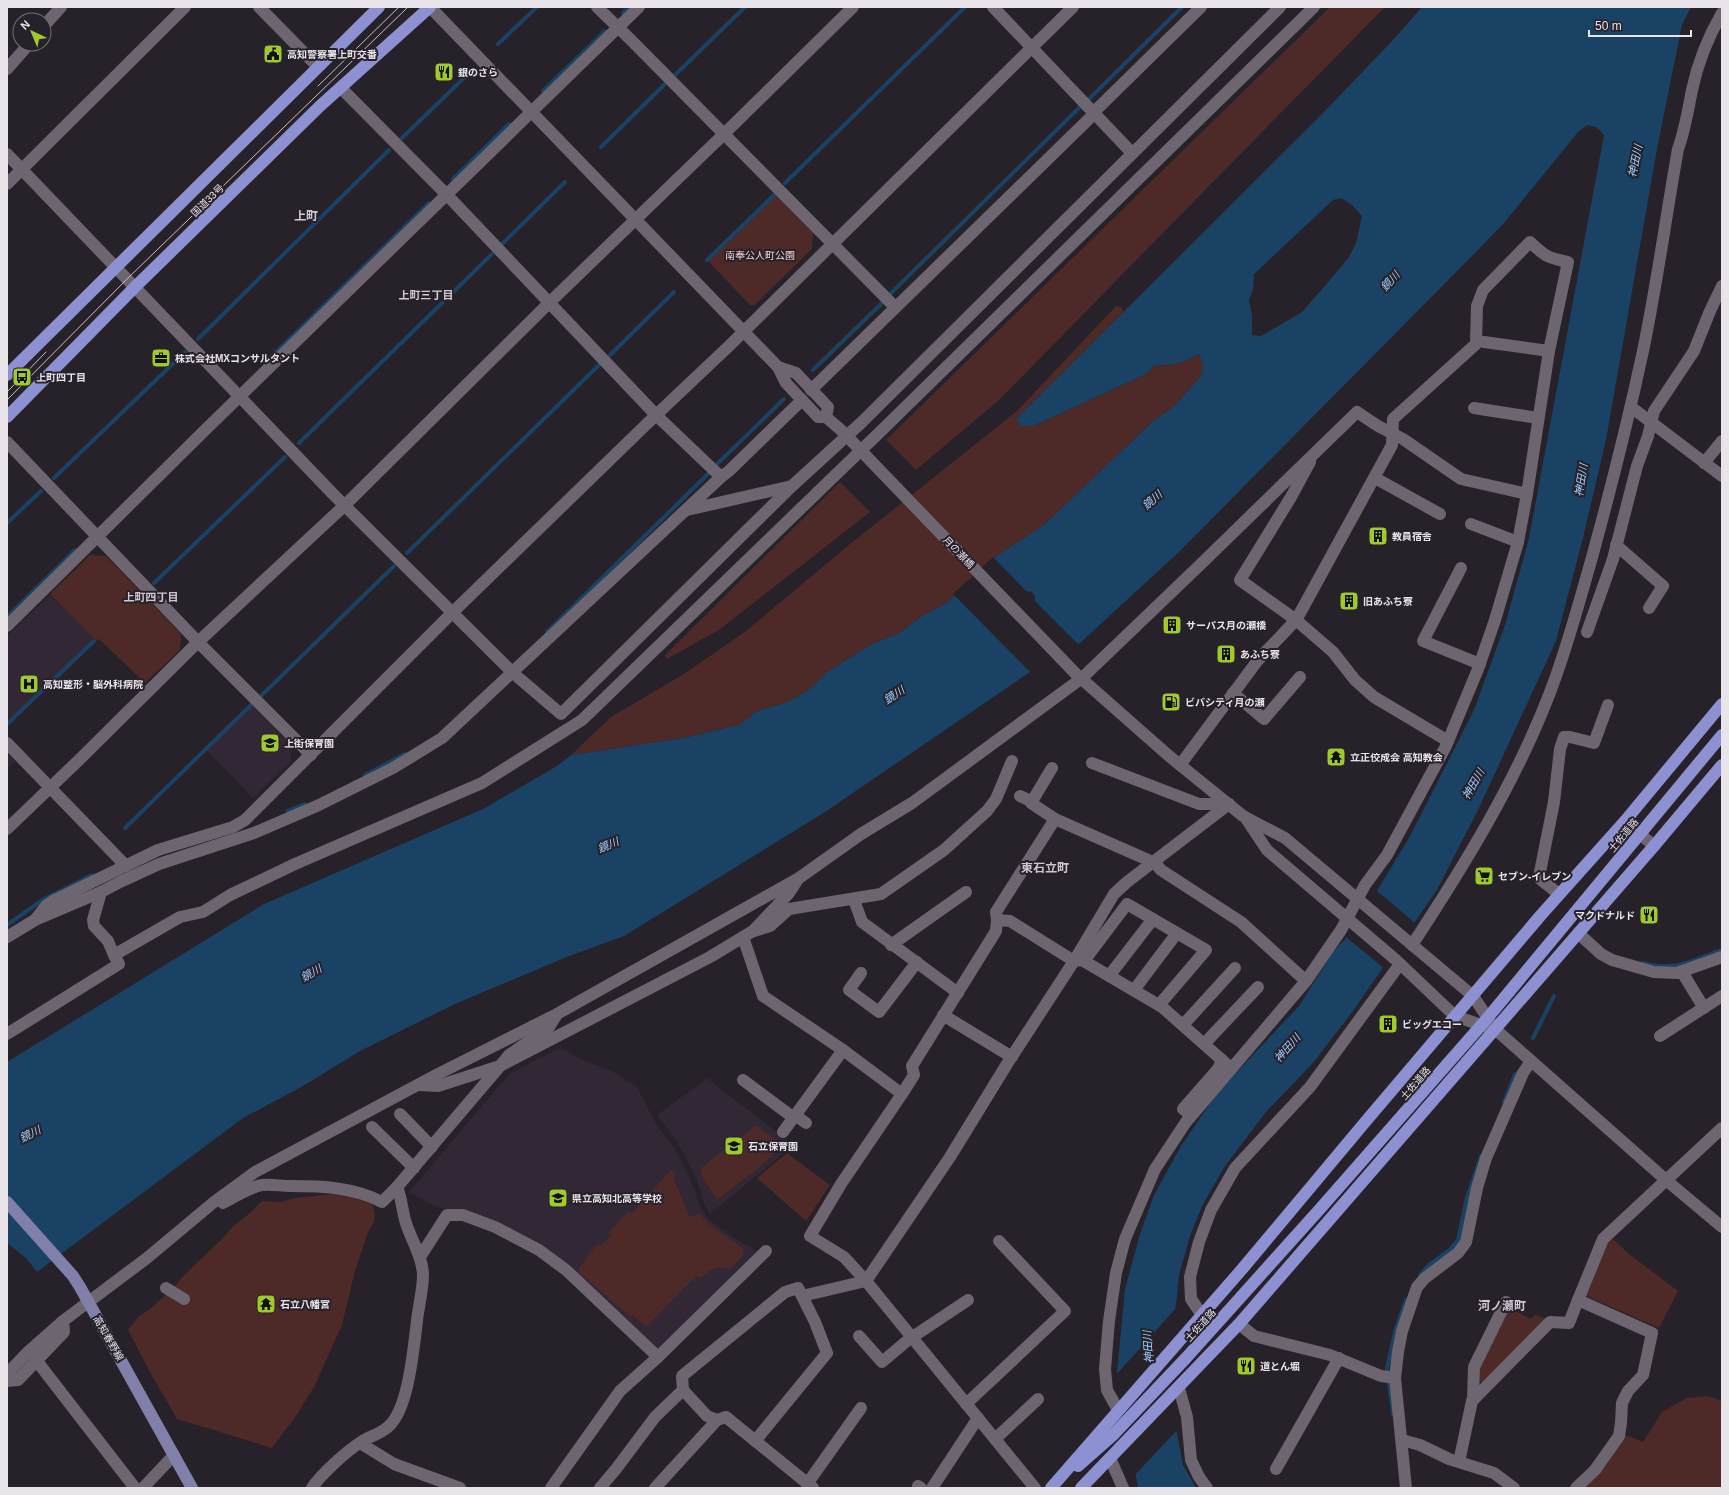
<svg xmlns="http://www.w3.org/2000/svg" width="1729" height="1495" font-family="Helvetica,'Noto Sans JP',sans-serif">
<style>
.built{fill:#312735}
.green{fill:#4d2928}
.water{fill:#194264;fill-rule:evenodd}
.pier{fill:#27212a}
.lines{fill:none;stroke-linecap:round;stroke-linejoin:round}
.stream{stroke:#194264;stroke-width:4}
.minor{stroke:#6d6671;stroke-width:12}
.major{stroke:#8080ab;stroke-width:12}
.highway{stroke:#8d91d2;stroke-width:12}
.tram{stroke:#c3bfc5;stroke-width:1}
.labels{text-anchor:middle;stroke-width:4;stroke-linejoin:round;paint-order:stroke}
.poi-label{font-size:10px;font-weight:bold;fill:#e8e4ea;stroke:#27212a;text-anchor:start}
.street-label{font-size:10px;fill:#e8e4ea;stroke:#27212a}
.park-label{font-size:10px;fill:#f7d2d0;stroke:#27212a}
.water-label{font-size:11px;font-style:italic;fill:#9ccefc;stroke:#27212a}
.neighbourhood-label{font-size:11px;font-weight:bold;fill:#cfc8d3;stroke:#27212a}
.quarter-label{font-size:12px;font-weight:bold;fill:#cfc8d3;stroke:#27212a}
</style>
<rect width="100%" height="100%" fill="#27212a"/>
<g class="built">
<polygon points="50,595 96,641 7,727 7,636"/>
<polygon points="253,705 291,745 291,761 253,798 206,750"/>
<polygon points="7,753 15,761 7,769"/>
<polygon points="561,1047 578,1058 618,1074 637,1087 656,1124 675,1149 690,1178 700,1206 708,1219 737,1240 760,1252 659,1351 570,1268 452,1211 436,1207 409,1192 510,1073"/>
<polygon points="707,1078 792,1144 778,1158 710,1214 705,1205 696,1178 678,1143 657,1115"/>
</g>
<g class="green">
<polygon points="1330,7 1385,7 998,401 916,470 886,440"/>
<polygon points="776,195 813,233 812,249 755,305 750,305 708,261"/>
<path d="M1116,306L1122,308L1123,312L1016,419L1021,426H1033L1146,374L1155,365C1174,366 1183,363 1199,354L1203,366L1201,376L1174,406L1151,423L1045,524L998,555L946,603L922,616L899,633L870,645L827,672L808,690L788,702L757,711L739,725L683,738L571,755L611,717L684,674L746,631L850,544L1017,411Z"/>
<polygon points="840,482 870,512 719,630 667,659 665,655"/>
<polygon points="90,555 106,556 181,634 180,650 145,683 99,639 96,641 50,594"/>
<polygon points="756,1125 783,1145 760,1167 717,1200 701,1175 701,1168"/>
<polygon points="787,1153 830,1185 806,1221 757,1178"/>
<path d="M671,1170L675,1173L674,1179L689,1215L691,1217L700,1214L708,1223L744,1249C744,1258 736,1263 730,1269C714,1266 713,1268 701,1278L696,1276L646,1327L632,1315L631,1317L579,1273V1268L597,1244L601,1245L611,1236L609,1234L613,1227L628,1212H633Z"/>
<polygon points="341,1193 372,1204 375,1213 374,1221 367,1235 355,1271 342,1325 314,1387 296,1416 272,1448 177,1419 151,1374 128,1330 139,1316 151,1308 173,1288 184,1275 223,1238 233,1226 250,1213 262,1201 280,1202 295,1198"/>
<polygon points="1613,1239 1629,1254 1678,1291 1659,1328 1584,1295 1605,1244"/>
<polygon points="1508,1307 1531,1319 1535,1315 1548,1319 1482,1385 1480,1381 1480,1366"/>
<polygon points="1707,1396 1722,1401 1722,1488 1585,1488 1608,1463 1623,1434 1643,1442 1662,1412 1687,1398"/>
</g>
<path class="water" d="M1422,7H1691L1682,25L1657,149L1606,440L1583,538L1556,641L1479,808L1437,890L1353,1011L1313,1063L1266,1112L1225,1166L1203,1204L1190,1236L1179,1275L1177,1297L1165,1371L1183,1465L1196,1488H1138L1117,1372L1125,1289L1140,1234L1154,1195L1181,1146L1217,1093L1299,1006L1333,952L1346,938L1378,889L1409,838L1474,710L1505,625L1529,538L1604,135L1596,127L1587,125L1578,132L1504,223L1479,249L1179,552L1080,643L1030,672L825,812L624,936L564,958L455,1004L360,1051L303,1086L243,1118L37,1272L26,1258L7,1243V1062L264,904L483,809L557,766L571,755L683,738L739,725L757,711L788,702L808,690L827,672L870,645L899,633L922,616L946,603L998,555L1045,524L1151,423L1174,406L1201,376L1203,366L1199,354C1182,363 1174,366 1155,365L1146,374L1033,426H1021L1016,419L1321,115L1393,40ZM1341,198L1352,205L1362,216L1356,243L1349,257L1329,281L1302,312L1261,336L1252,335V315L1249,300L1253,290L1254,274L1333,200Z"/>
<g class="pier">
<polygon points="993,557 1026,591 1032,592 1035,596 1035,601 1080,646 1031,673 953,594"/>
<polygon points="1376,890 1416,924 1385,969 1345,936"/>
<polygon points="1177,1307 1167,1371 1178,1429 1134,1476 1116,1375"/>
</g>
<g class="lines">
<g class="stream">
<polyline points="623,13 629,7"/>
<polyline points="498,44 537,7"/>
<polyline points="676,74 745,7"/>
<polyline points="543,91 605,31"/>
<polyline points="1088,100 1182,7"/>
<polyline points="402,138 465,77"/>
<polyline points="601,147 665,84"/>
<polyline points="453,179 509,124"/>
<polyline points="785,183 965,7"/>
<polyline points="503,243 565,182"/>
<polyline points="707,260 775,194"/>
<polyline points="889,295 1080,107"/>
<polyline points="198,339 389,150"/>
<polyline points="610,355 674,292"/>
<polyline points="271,357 429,203"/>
<polyline points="813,370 884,301"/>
<polyline points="299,443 492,254"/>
<polyline points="715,466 784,399"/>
<polyline points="54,478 185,352"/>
<polyline points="7,523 41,491"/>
<polyline points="407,553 601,363"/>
<polyline points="154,583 285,457"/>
<polyline points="7,617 75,550"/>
<polyline points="547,632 709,473"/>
<polyline points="262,695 394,566"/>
<polyline points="7,724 94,641"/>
<polyline points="365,775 405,754"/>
<polyline points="287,811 305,804"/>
<polyline points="125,828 252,704"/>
<polyline points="7,925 44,899 92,875"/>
<path d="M1643,963C1677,972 1690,961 1722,950"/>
<polyline points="1533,1038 1554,996"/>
<polyline points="1504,1102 1515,1074"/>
<polyline points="1420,1275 1429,1265 1450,1250 1458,1240 1467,1198 1481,1156"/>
<polyline points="1393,1414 1387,1368 1395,1332 1406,1300"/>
</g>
<g class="minor">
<polyline points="259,7 318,67"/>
<polyline points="430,7 778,367 786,383 818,417 826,417 828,407 796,373 778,367"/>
<polyline points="597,7 631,40 895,307"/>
<polyline points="993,7 1132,153"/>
<polyline points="44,26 61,7"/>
<polyline points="7,69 29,44"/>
<polyline points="341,88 447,195 656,415 721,477"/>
<polyline points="1093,113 1201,7"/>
<polyline points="7,154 333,494 513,673 561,714 792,486 862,422 1280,7"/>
<polyline points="7,184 185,7"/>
<polyline points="1484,342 1549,351"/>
<polyline points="811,390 1094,114"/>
<polyline points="1631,407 1722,476"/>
<polyline points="1474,408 1538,418"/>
<polyline points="826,417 841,430 1076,674 1169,756 1243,816 1285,838 1473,996 1495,1029 1666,1180 1722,1227"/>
<polyline points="7,442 198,642 311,755"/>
<polyline points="1310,462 1291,497 1240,580 1296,620 1333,652 1355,680 1374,697 1448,741"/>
<polyline points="1704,463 1722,441"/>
<polyline points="1375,478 1440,514"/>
<polyline points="687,510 792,486"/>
<polyline points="1471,524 1518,542"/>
<polyline points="1616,545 1663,586 1649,608"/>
<polyline points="1461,568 1423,641 1480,664"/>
<polyline points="7,626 200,435 639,7"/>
<polyline points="1587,632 1613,559 1637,466 1648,436 1654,411 1694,351 1710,311 1722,286"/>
<polyline points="1233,693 1264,719 1300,677"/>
<polyline points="7,743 126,866"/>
<polyline points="1092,763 1199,804 1229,804"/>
<polyline points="1052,768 1031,803 1055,819"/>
<polyline points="1020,796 1031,801"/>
<polyline points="1245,817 1267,850 1396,960 1455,1016 1490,1028"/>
<polyline points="1625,821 1654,846"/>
<polyline points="7,829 80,759 198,642 345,505 549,303 724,134 853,7"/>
<polyline points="101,892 93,920 94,926 108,941 114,955"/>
<polyline points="1559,894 1540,879 1540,872 1554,802 1560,749 1564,737 1570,737 1594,743 1608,705"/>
<polyline points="854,900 862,922 958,993"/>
<polyline points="35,920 46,906 53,901 158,850 233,827 245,820 453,612 656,415 729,346 1073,7"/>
<polyline points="997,920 996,912 1055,819 1155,863 1161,870 1241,922 1306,981"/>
<polyline points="754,931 770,926 789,909 881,894 944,850 987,811 996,799 1012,761"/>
<polyline points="1578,933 1601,954 1612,960 1654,972 1677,973 1722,957"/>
<polyline points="7,937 35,920 101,892 120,882 159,864 254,833 319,805 393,768 442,738 721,477 729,471 802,400"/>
<polyline points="743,937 763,996 843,1050 902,1094 914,1075 912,1066 996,931 997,920 1010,921 1074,961 1082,960 1162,1007 1231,1068"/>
<polyline points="891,945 966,892"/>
<path d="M1412,945C1464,866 1515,783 1549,695C1566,652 1578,606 1591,561C1610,492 1628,421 1643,351C1657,284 1666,216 1678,149C1685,130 1688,110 1692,90C1698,62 1708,37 1722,13"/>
<polyline points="1084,961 1127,904 1206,950 1159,1005"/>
<polyline points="1682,972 1704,1008"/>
<polyline points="861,973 849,990 879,1012 917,962"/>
<polyline points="1109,976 1153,919"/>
<polyline points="1134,990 1177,933"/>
<polyline points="943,1015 1012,1057"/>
<polyline points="1183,1025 1235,968"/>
<polyline points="7,1034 119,964 114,955 180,917 203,912 230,895 295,864 482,783 582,720 882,430 1314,7"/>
<polyline points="1660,1036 1722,996"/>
<polyline points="1204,1044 1258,987"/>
<polyline points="743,1080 794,1118"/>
<polyline points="419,1085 438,1086 500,1066 509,1055 549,1027 557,1014"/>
<polyline points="902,1094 841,1184 810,1236 844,1257 866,1281 1035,1488"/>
<polyline points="400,1114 432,1147"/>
<polyline points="795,1115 806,1123"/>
<polyline points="1191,1115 1183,1109 1218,1069 1222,1060"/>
<polyline points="372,1127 414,1168"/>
<polyline points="783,1132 843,1050"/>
<path d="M223,1203C235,1197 249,1187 262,1185C271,1184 281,1186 290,1186C322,1186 353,1187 382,1202L397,1187L500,1066L710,957L753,931L789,893L798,879"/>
<polyline points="420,1257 447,1215 463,1215 495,1227 539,1250 566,1270 658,1357 620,1391 551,1488"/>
<polyline points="166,1288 184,1299"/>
<polyline points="802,1296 866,1281 950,1157 1007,1064 1074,961 1114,894 1127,882 1229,804"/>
<polyline points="1202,1315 1191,1299 1190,1277 1199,1242 1211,1210 1235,1168 1310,1087 1400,964"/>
<polyline points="1239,1324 1254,1336 1330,1355 1381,1376 1395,1378"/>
<polyline points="859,1336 882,1362 908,1340 968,1300"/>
<polyline points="658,1357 766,1251"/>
<polyline points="36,1360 135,1488"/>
<polyline points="7,1374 28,1352 63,1321 147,1258 214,1202 255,1172 438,1074 557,1014 799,878 861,834 912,803 1082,678 1203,562 1357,412 1378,426 1403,439 1461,479 1527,494"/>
<polyline points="7,1381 18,1380 64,1332 63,1321"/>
<polyline points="1179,1388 1187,1417 1191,1460 1199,1477 1207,1488"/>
<polyline points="683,1390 707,1416 717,1420"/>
<polyline points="1473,1400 1474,1367 1506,1302"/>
<polyline points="966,1404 1065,1311 999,1241"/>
<path d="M1118,1410L1107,1390L1105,1369L1109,1321L1116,1273L1125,1239L1155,1169L1186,1122L1306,981L1341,930L1365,885L1387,855L1446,746L1478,669L1495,620L1518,542L1527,494L1549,351L1568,262C1547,258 1545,256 1530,242L1483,290L1477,306L1476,344L1393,419L1392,445L1300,613L1296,620L1258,660L1180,765"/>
<polyline points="995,1439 1038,1399"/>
<polyline points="1402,1440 1420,1445 1449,1459 1494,1473 1514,1488"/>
<polyline points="360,1443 394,1464 460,1488"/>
<polyline points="1110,1458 1123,1488"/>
<polyline points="1459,1462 1472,1401 1550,1322 1569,1323 1578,1300"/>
<polyline points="1276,1469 1339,1358"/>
<polyline points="807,1484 861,1408"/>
<polyline points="918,1486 921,1488"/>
<polyline points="143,1488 174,1455"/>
<path d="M312,1488C320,1475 348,1450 361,1442C370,1436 381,1434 389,1426C410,1407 414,1341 418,1313C420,1301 423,1287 423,1274C422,1255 411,1240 406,1223C402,1211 402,1199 397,1187"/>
<polyline points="600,1488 616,1469 655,1417 683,1390 682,1376 785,1292 798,1288 815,1322 827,1353 755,1441"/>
<polyline points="655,1488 717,1420 726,1417 813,1488"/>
<polyline points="932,1488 978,1418"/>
<polyline points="1406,1488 1395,1378 1398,1352 1402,1331 1417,1287 1425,1278 1458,1253 1466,1242 1477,1188 1486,1158 1523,1073 1531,1061"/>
<polyline points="1576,1488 1595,1470 1619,1436 1621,1423 1622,1403 1628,1391 1643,1375 1652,1333 1578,1300 1603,1239 1722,1128"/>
</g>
<polyline class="major" points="7,1202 73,1276 80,1287 192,1488"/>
<g class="highway">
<polyline points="7,375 379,7"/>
<polyline points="7,417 135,287 320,106 430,7"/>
<polyline points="1078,1466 1112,1436 1186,1358 1319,1210 1485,1021 1722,735"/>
<polyline points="1051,1488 1243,1268 1366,1121 1541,915 1625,821 1722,704"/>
<polyline points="1081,1488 1239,1324 1654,846 1722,765"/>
</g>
<g class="tram">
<polyline points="318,86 399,7"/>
<polyline points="7,392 46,352"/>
<polyline points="7,400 127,279 408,7"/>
</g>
</g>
<defs>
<g id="civic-square" transform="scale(1)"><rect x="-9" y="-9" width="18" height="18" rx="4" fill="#a0c92b" stroke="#27212a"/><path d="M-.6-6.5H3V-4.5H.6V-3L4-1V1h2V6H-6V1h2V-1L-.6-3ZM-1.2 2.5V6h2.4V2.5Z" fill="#111"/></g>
<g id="restaurant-square" transform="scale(1)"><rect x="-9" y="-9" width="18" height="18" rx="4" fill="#a0c92b" stroke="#27212a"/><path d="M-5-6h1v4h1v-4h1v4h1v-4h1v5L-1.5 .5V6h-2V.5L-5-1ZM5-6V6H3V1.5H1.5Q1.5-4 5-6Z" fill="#111"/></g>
<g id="office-square" transform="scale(1)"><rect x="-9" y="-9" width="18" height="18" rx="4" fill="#a0c92b" stroke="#27212a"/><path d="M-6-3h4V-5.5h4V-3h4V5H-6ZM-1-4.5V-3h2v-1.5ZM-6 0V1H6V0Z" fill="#111"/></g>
<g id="bus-square" transform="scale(1)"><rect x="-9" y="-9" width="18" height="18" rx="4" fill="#a0c92b" stroke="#27212a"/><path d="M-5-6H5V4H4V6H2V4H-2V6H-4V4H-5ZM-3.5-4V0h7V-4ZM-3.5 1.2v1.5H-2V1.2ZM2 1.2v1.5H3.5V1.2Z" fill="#111"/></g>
<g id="building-square" transform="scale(1)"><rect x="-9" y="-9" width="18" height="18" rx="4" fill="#a0c92b" stroke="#27212a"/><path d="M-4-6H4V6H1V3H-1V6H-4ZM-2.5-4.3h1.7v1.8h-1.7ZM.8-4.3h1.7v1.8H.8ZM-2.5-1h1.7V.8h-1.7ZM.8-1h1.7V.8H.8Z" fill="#111"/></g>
<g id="hospital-square" transform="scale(1)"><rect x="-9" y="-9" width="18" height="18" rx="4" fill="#a0c92b" stroke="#27212a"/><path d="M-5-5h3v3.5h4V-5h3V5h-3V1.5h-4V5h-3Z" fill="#111"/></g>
<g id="fuel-square" transform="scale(1)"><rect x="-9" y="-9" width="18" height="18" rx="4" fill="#a0c92b" stroke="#27212a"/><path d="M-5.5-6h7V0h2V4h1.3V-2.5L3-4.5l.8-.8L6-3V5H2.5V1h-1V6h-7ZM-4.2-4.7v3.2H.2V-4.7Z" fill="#111"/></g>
<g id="school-square" transform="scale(1)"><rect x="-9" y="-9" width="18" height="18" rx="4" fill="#a0c92b" stroke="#27212a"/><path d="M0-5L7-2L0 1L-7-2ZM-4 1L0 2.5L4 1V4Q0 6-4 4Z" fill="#111"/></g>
<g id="temple-square" transform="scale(1)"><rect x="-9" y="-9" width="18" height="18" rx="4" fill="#a0c92b" stroke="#27212a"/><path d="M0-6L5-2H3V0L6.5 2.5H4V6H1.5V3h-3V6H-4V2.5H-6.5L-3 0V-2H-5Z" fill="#111"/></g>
<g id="supermarket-square" transform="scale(1)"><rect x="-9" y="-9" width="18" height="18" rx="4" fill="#a0c92b" stroke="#27212a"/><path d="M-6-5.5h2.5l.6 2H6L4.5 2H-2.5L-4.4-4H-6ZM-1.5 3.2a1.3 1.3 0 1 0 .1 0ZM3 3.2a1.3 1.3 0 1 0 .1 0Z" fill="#111"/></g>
</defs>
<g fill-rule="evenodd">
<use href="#civic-square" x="273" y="54"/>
<use href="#restaurant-square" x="444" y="72"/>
<use href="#office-square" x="161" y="358"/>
<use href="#bus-square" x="22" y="377"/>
<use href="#building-square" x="1378" y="536"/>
<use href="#building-square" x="1349" y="601"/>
<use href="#building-square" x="1172" y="625"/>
<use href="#building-square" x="1226" y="654"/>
<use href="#hospital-square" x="29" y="684"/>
<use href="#fuel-square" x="1171" y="702"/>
<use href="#school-square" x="270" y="743"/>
<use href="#temple-square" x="1336" y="757"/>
<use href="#supermarket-square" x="1484" y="876"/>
<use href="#restaurant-square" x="1649" y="915"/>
<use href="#building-square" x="1388" y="1024"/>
<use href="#school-square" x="734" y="1146"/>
<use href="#school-square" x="558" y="1198"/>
<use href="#temple-square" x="266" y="1304"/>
<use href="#restaurant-square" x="1246" y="1366"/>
</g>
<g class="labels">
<g class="poi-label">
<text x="287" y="58">高知警察署上町交番</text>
<text x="458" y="76">銀のさら</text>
<text x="175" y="362">株式会社MXコンサルタント</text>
<text x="36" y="381">上町四丁目</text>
<text x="1392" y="540">教員宿舎</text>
<text x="1363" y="605">旧あふち寮</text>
<text x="1186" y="629">サーパス月の瀬橋</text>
<text x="1240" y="658">あふち寮</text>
<text x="43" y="688">高知整形・脳外科病院</text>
<text x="1185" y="706">ビバシティ月の瀬</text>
<text x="284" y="747">上街保育園</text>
<text x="1350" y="761">立正佼成会 高知教会</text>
<text x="1498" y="880">セブン-イレブン</text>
<text x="1635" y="919" text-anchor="end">マクドナルド</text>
<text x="1402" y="1028">ビッグエコー</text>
<text x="748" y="1150">石立保育園</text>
<text x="572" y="1202">県立高知北高等学校</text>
<text x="280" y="1308">石立八幡宮</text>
<text x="1260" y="1370">道とん堀</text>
</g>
<g class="street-label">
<text transform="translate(207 200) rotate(-44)" y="4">国道33号</text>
<text transform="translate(959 552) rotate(46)" y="4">月の瀬橋</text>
<text transform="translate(1623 835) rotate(-51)" y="4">土佐道路</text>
<text transform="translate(1415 1083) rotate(-49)" y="4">土佐道路</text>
<text transform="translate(1200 1325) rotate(-48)" y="4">土佐道路</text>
<text transform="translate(109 1338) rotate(60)" y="4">高知春野線</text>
</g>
<g class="park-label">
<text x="760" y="259">南奉公人町公園</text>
</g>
<g class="water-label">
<text transform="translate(1635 161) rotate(-78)" y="4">神田川</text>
<text transform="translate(1390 281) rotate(-48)" y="4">鏡川</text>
<text transform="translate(1581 480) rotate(-81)" y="4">神田川</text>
<text transform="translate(1152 500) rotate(-42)" y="4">鏡川</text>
<text transform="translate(894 695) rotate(-34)" y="4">鏡川</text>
<text transform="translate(1473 784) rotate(-60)" y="4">神田川</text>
<text transform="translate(608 845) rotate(-23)" y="4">鏡川</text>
<text transform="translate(311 973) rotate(-30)" y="4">鏡川</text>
<text transform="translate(1287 1048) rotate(-49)" y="4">神田川</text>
<text transform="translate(30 1134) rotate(-27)" y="4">鏡川</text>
<text transform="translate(1148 1347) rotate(-94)" y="4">神田川</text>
</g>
<g class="neighbourhood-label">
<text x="426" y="299">上町三丁目</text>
<text x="151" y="601">上町四丁目</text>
</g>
<g class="quarter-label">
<text x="306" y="220">上町</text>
<text x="1045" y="872">東石立町</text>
<text x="1502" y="1310">河ノ瀬町</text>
</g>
</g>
<rect width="1729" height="1495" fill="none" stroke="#e8e4ea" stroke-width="16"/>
<g transform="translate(32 32) rotate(316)"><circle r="19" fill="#27212a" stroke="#746f77"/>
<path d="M0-3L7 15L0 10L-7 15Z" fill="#a0c92b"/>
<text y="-6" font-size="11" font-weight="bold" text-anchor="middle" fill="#e8e4ea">N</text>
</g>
<path d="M1589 30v6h102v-6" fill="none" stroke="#e8e4ea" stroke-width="2"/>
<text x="1595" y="30" font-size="12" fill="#e8e4ea" stroke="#27212a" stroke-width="3" paint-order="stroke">50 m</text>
</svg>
